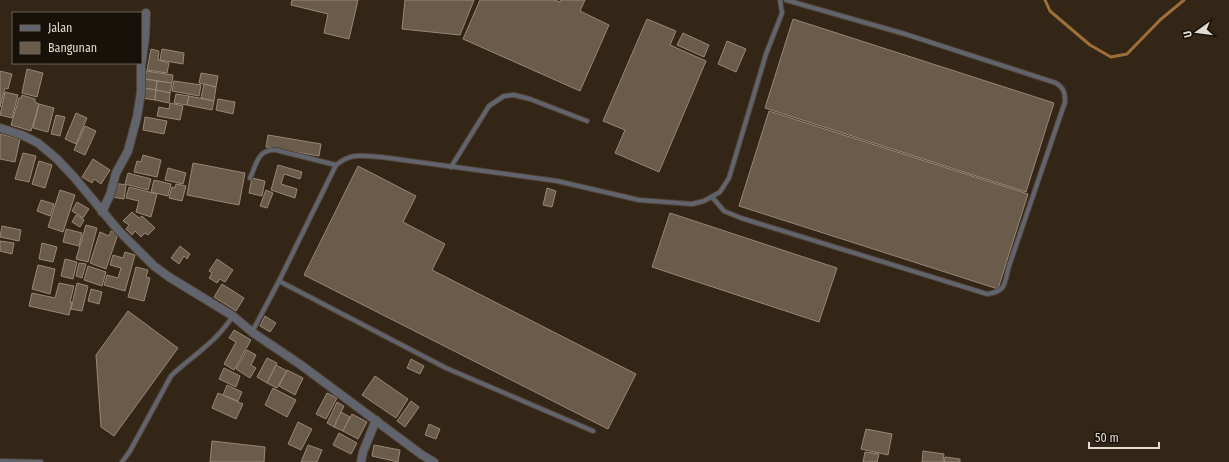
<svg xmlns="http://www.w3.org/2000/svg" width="1229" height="462" font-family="'Fira Sans Condensed',sans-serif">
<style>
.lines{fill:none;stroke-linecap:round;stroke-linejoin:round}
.stream{stroke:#9e6f38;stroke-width:3}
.building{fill:#6b5b4a;stroke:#988775}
.lane-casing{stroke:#504335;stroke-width:6}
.street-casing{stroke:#504335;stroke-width:10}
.lane{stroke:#61646d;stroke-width:4}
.street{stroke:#61646d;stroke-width:8}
</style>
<rect width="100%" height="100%" fill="#342617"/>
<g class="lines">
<polyline class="stream" points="1045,0 1050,11 1090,45 1111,57 1127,54 1160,20 1184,0"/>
</g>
<g class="building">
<polygon points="292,0 358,0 349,39 324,33 328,14 291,5"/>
<polygon points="405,0 474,0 460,35 402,29"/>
<polygon points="480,0 555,0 560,2 561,0 585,0 580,11 609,25 580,91 463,39"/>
<polygon points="647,19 676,31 670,45 706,61 659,172 615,153 625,130 603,121"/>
<polygon points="793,19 1054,103 1026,192 765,108"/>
<polygon points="683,33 709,45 704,57 677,45"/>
<polygon points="727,41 746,49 736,72 718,64"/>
<polygon points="151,49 159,51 158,60 169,63 167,73 147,70"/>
<polygon points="162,49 184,53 183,64 160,60"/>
<polygon points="27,69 43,73 37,97 22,93"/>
<polygon points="0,71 12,74 8,89 5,88 0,107"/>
<polygon points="146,71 173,75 172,83 145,79"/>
<polygon points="201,73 218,76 216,87 199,83"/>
<polygon points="145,79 157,81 156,90 143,88"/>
<polygon points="157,81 172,83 170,93 156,90"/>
<polygon points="174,81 201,85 199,96 172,91"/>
<polygon points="204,84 216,87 214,101 201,98"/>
<polygon points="143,88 156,90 155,100 142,98"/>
<polygon points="156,90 170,93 169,103 155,100"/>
<polygon points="5,92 18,95 12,118 0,115"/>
<polygon points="176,94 189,96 187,105 174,103"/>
<polygon points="22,95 35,99 35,102 39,104 31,131 11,125 19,98 21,98"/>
<polygon points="189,96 214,101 212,110 187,105"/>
<polygon points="218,99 235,102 233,114 216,110"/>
<polygon points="170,103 183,106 180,120 157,116 159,107 169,109"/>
<polygon points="39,104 54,108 48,132 33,128"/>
<polygon points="769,111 1028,194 998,289 739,206"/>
<polygon points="76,113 87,118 76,144 65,139"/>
<polygon points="56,115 65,117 60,136 51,134"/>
<polygon points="145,117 167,121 164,134 143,130"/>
<polygon points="85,126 96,131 85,155 74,150"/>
<polygon points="0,134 20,139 15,162 0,159"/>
<polygon points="268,135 321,144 319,156 266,147"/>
<polygon points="23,153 36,156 29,182 15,179"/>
<polygon points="143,155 161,160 157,177 134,172 137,161 141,162"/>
<polygon points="93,159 110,170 101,184 94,179 92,183 82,177"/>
<polygon points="39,161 52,165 45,188 32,184"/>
<polygon points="193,163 245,173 239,205 187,195"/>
<polygon points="278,165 302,172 300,179 284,174 281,184 297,189 295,198 271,190"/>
<polygon points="358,166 416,196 403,222 445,244 432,270 636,374 608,429 304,275"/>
<polygon points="168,168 186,173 183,184 165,180"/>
<polygon points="128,173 151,179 148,190 125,184"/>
<polygon points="252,178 265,181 262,196 249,193"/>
<polygon points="154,180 171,184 168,196 151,192"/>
<polygon points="114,183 126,185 124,199 112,197"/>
<polygon points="176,184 186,186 182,201 169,198 172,187 175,188"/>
<polygon points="129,187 157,194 151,217 136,212 139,201 126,198"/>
<polygon points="547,188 556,191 552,207 543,205"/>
<polygon points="60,190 75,195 63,232 48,227"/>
<polygon points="266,190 273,193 267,208 260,206"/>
<polygon points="41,200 54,204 50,216 37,211"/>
<polygon points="77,202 89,209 83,218 72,211"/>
<polygon points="132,212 139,218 142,216 155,228 148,235 145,233 141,237 135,231 132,235 126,229 129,225 123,221"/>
<polygon points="670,213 837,268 819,322 652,267"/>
<polygon points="76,215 84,220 80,227 72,222"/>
<polygon points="86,225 97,228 88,262 76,259"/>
<polygon points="2,226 21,230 19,241 0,237"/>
<polygon points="66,229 82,233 79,246 63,242"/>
<polygon points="111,231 118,234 106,269 90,263 100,232 109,236"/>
<polygon points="0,241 14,243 12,254 0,251"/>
<polygon points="42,243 57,247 53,262 39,259"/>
<polygon points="180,246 190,254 187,259 184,256 179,264 171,258"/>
<polygon points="125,252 135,255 125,291 104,285 107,275 118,278 121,268 110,265 113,255 123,258"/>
<polygon points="65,259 77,262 73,279 61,276"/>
<polygon points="217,259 233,270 225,282 220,279 217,283 209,278 212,273 209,271"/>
<polygon points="79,263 86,264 82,278 76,276"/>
<polygon points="38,265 55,269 50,294 32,289"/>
<polygon points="88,266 106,272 102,286 84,280"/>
<polygon points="136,267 148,270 146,277 150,278 144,301 128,297"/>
<polygon points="59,283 74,286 70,302 72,302 69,315 29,306 32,293 55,298"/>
<polygon points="77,283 88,286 82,311 71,309"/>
<polygon points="222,284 244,298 236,311 214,297"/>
<polygon points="91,289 102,292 99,304 88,301"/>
<polygon points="128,311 178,348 114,436 101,427 96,355"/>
<polygon points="265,316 276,323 270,332 260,326"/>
<polygon points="234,330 251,340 234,370 224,364 236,342 229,338"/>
<polygon points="247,350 256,355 251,365 256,368 250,378 236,369"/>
<polygon points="267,358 277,363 267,383 257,377"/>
<polygon points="411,359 424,366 420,374 407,368"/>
<polygon points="276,365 287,371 277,388 267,383"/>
<polygon points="224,368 240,376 236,387 219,379"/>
<polygon points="287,370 303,378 295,395 279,386"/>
<polygon points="375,376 408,399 396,418 362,395"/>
<polygon points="227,385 242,392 238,401 223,395"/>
<polygon points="273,388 296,400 287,417 265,405"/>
<polygon points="218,393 243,404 236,419 212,408"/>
<polygon points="327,393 337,398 326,419 316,414"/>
<polygon points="411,401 419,407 405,427 397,421"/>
<polygon points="337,402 344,406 334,427 327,423"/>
<polygon points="341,412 350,417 343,431 334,427"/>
<polygon points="352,414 367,422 358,439 343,431"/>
<polygon points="298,422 312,429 301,450 288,444"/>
<polygon points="429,424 440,429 436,439 425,435"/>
<polygon points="866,429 892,434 888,455 861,449"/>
<polygon points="339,433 357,443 351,454 333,445"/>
<polygon points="212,441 265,447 264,462 210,462"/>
<polygon points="308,445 322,450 317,462 301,462"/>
<polygon points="374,445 400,450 398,462 372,456"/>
<polygon points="923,451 944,454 943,462 922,462"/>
<polygon points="865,452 879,454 877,462 863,462"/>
<polygon points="945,457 960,459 960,462 944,462"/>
</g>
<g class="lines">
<g class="lane-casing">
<g id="lane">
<polyline points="451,167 489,106 504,96 514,95 530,99 587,121"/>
<path d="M250,178C257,164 257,149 276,150L336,165"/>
<path d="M712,197L724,211L741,218L987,294C1007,291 1004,284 1009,266L1065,102C1065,93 1064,88 1056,83L905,34L786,0"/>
<polyline points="279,281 446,368 593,431"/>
<path d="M252,332L279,281L336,165C352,152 362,156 381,157L557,181L639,200L692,204L704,201L720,192L729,178L766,54L782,13L780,0"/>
<polyline points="0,461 41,462"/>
<path d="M122,462L130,451L171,376C182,365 194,357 205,347C216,338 225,328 233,316"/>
</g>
</g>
<g class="street-casing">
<g id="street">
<polyline points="0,128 22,135 38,143 57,159 74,177 118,230 154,266 169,277 233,316 252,332 301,365 422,455 434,462"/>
<polyline points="102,212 110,195 116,173 128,151 137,117 141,92 141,67 145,37 146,13"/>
<polyline points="361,462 363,452 376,420"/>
</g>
</g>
<use href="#lane" class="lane"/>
<use href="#street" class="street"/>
</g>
<rect x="12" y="12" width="130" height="52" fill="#17110a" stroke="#696159"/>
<rect x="20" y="25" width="20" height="6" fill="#61646d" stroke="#696159"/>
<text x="48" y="32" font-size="12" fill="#e3dad0">Jalan</text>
<rect x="20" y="42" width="20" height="12" fill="#6b5b4a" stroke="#696159"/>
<text x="48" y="52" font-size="12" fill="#e3dad0">Bangunan</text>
<g transform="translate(1197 32) rotate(256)" stroke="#17110a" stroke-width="3" paint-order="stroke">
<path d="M0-3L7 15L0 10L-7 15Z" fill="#e3dad0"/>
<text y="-6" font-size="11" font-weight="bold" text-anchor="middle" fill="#e3dad0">U</text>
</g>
<path d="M1089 442v6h70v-6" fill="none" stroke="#e3dad0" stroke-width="2"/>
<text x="1095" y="442" font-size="12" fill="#e3dad0" stroke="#17110a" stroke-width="3" paint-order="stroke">50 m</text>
</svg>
